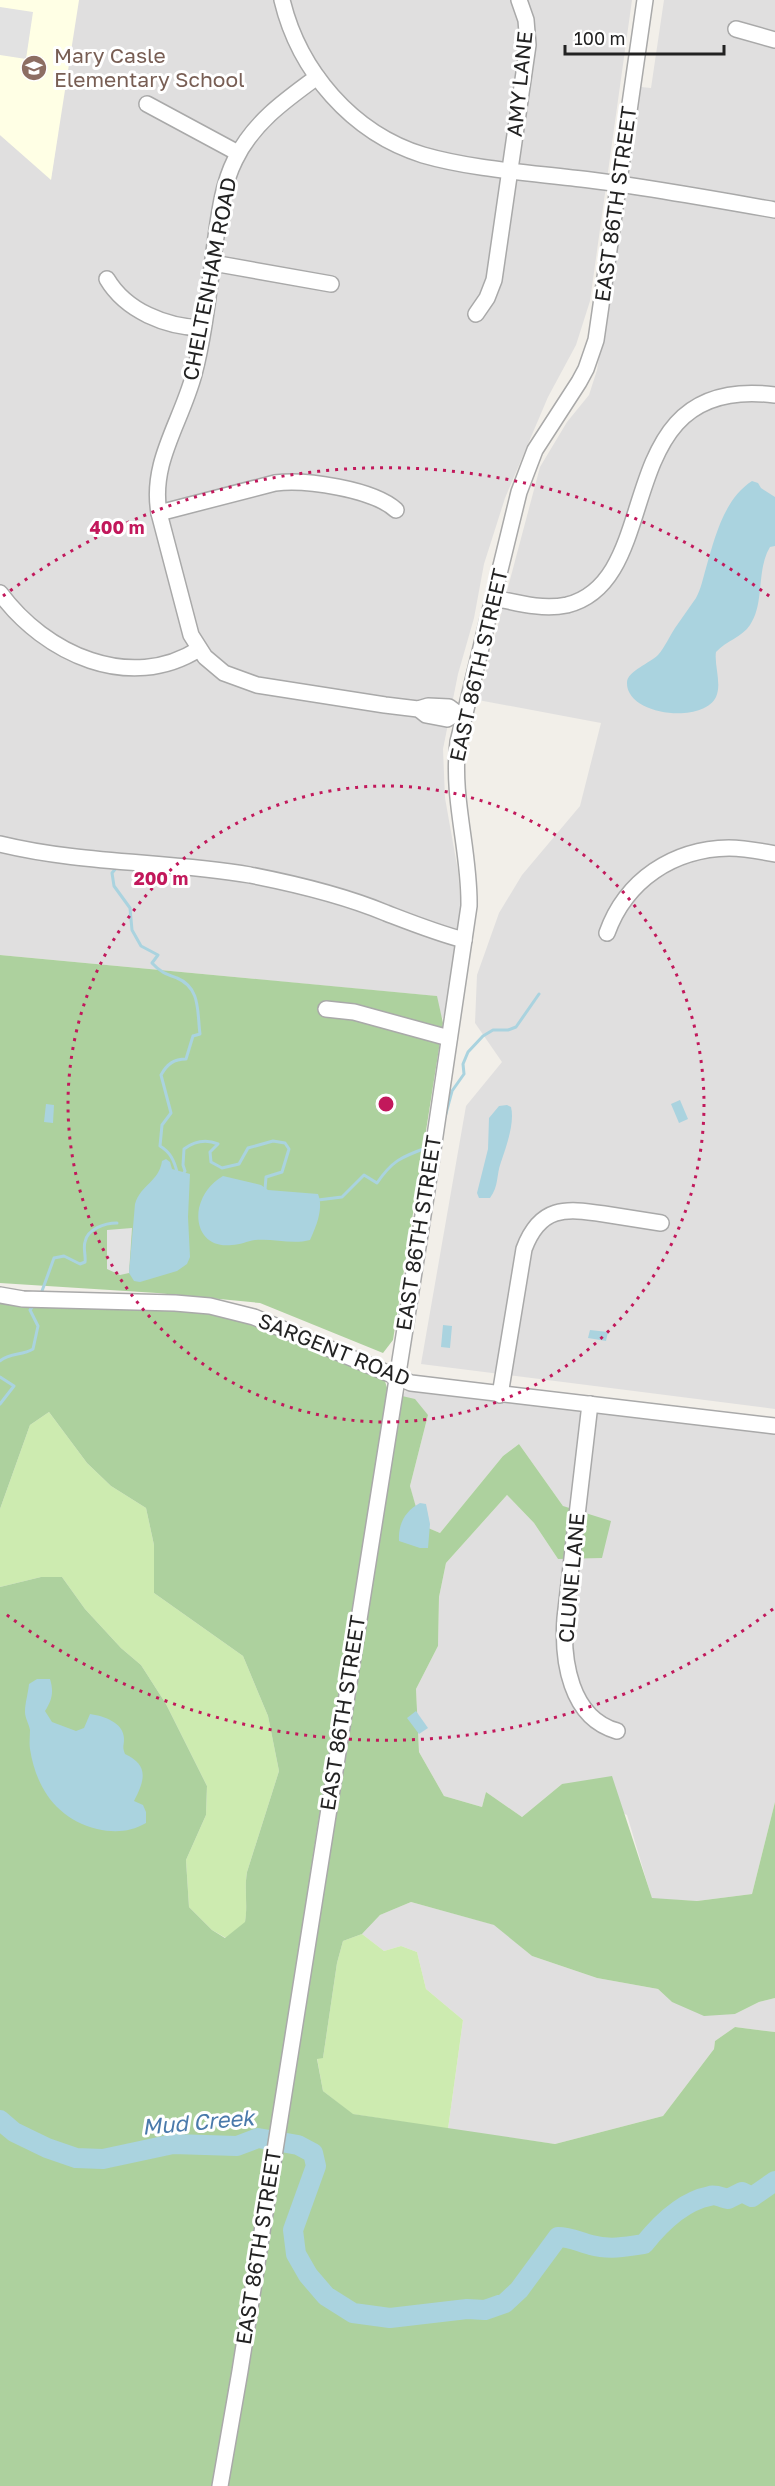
<svg xmlns="http://www.w3.org/2000/svg" width="775" height="2486" font-family="'Golos Text',sans-serif">
<style>
.residential{fill:#e0dfdf}
.education{fill:#ffffe5}
.grass{fill:#cdebb0}
.forest{fill:#add19e}
.parking{fill:#e2e2e2}
.water{fill:#aad3df}
.lines{fill:none;stroke-linecap:round;stroke-linejoin:round}
.stream{stroke:#aad3df;stroke-width:3}
.river{stroke:#aad3df;stroke-width:20}
.minor-casing{stroke:#a9a9a9;stroke-width:18}
.minor{stroke:#fff;stroke-width:15}
.ring{fill:none;stroke:#c2185b;stroke-width:3;stroke-dasharray:3 6}
.labels{text-anchor:middle;stroke-width:6;stroke-linejoin:round;paint-order:stroke}
.education-label{font-size:21px;fill:#785e54;stroke:#fff;text-anchor:start}
.street-label{font-size:21px;fill:#222;stroke:#fff}
.water-label{font-size:22px;font-style:italic;fill:#4a7aab;stroke:#fff}
.centre{fill:#c2185b;stroke:#fff;stroke-width:3}
.ring-label{font-size:18px;text-anchor:middle;font-weight:bold;fill:#c2185b;stroke:#fff;stroke-width:6;stroke-linejoin:round;paint-order:stroke}
</style>
<rect width="100%" height="100%" fill="#f2efe9"/>
<g class="residential">
<polygon points="77,0 632,0 590,301 576,345 548,397 505,498 484,564 474,618 458,674 443,749 445,798 458,871 461,909 452,998 442,1019 436,996 0,955 0,135 51,179"/>
<polygon points="664,0 775,0 775,1409 421,1364 466,1106 502,1062 475,1023 477,975 499,913 522,875 580,806 601,723 478,700 540,467 567,422 589,395 597,370 641,87 651,88"/>
<polygon points="408,1388 775,1432 775,1802 752,1894 697,1901 652,1899 627,1815 562,1784 522,1817 486,1792 482,1807 444,1796 419,1752 416,1689 438,1646 439,1597 446,1563 507,1495 534,1523 558,1559 563,1506 519,1444 503,1456 440,1533 420,1525 410,1486 428,1415 402,1396"/>
<polygon points="411,1902 495,1925 532,1956 597,1978 658,1989 672,2002 735,2014 759,2002 775,1998 775,2032 735,2027 715,2041 714,2049 663,2116 555,2144 448,2129 463,2020 426,1989 417,1952 401,1946 384,1951 362,1934 380,1915"/>
</g>
<polygon class="education" points="0,0 79,0 51,180 0,135"/>
<g class="grass">
<path d="M49,1412L87,1463L111,1486L146,1508L154,1545V1593L243,1656L268,1716L279,1771L247,1872C244,1890 248,1905 245,1923L226,1938L212,1930L189,1907L186,1860L206,1815L207,1786L166,1704L141,1665L121,1648L85,1609L62,1577H41L0,1587V1509L30,1425Z"/>
<polygon points="362,1934 384,1951 401,1946 417,1952 426,1989 463,2020 448,2129 352,2114 323,2091 317,2058 323,2058 337,1963 343,1941"/>
</g>
<g class="forest">
<polygon points="0,955 437,996 443,1023 393,1340 383,1353 260,1303 157,1293 0,1283"/>
<path d="M0,1303L24,1306L168,1308L242,1317L384,1378L388,1391L379,1461L318,1823L259,2208L212,2486H0V1587L41,1577H62L85,1609L121,1648L141,1665L166,1704L207,1786L206,1815L186,1860L189,1907L212,1930L225,1938L245,1922C248,1905 244,1890 247,1872L279,1771L268,1716L243,1656L154,1593V1545L146,1508L111,1486L87,1463L49,1412L30,1425L0,1509Z"/>
<polygon points="402,1396 415,1399 428,1415 410,1486 421,1525 440,1533 503,1456 519,1444 563,1506 611,1521 602,1558 558,1559 534,1523 507,1495 446,1563 439,1597 438,1646 416,1689 419,1752 444,1796 482,1807 486,1792 522,1817 562,1784 612,1776 652,1898 697,1901 752,1894 775,1802 775,1998 759,2002 735,2014 704,2016 672,2002 658,1989 597,1978 532,1956 494,1925 411,1902 380,1915 362,1934 343,1941 337,1963 323,2058 317,2059 323,2091 353,2114 555,2144 663,2116 714,2049 715,2041 735,2027 775,2032 775,2486 227,2486"/>
</g>
<g class="parking">
<polygon points="0,7 33,12 26,59 0,55"/>
<polygon points="132,1228 129,1273 120,1275 107,1269 107,1230"/>
</g>
<g class="water">
<path d="M752,481L758,483L761,488L775,497V546L770,547C756,570 765,603 750,625C742,637 726,641 716,652C714,665 722,684 716,697C702,725 625,715 627,682C628,671 650,663 658,655C665,647 669,637 675,628C682,618 689,608 696,598C701,589 703,578 706,568C715,537 724,499 752,481Z"/>
<polygon points="680,1100 688,1119 679,1123 671,1104"/>
<polygon points="46,1104 54,1105 53,1123 44,1122"/>
<path d="M507,1105L511,1107C515,1123 506,1147 501,1162C496,1176 499,1186 490,1198H479L477,1193L488,1149L489,1118L499,1106Z"/>
<path d="M166,1159L170,1162L172,1169L190,1174L188,1217L190,1257L187,1264L177,1271L140,1282L134,1281L129,1273L135,1204C141,1184 159,1182 162,1161Z"/>
<path d="M223,1176L261,1185L268,1190L318,1194C324,1208 316,1227 310,1240C292,1245 273,1238 255,1240C247,1241 240,1245 232,1245C208,1248 195,1231 199,1208C203,1193 210,1184 223,1176Z"/>
<polygon points="443,1325 452,1326 450,1348 441,1347"/>
<polygon points="590,1330 608,1332 606,1341 588,1338"/>
<path d="M420,1503L426,1504L430,1524L428,1548H420L399,1541C398,1524 405,1511 420,1503Z"/>
<path d="M37,1679H50C54,1692 52,1700 45,1711L52,1722L76,1731L84,1728L90,1714C103,1716 124,1722 124,1739C124,1746 122,1747 125,1754C149,1765 145,1780 134,1801L143,1805L146,1812V1823C130,1832 115,1833 97,1829C57,1819 36,1788 30,1749C29,1743 30,1736 30,1730C29,1724 25,1718 25,1712C25,1703 28,1694 29,1684Z"/>
<polygon points="416,1711 428,1728 419,1734 407,1718"/>
</g>
<g class="lines">
<g class="stream">
<path d="M117,867L112,873L114,886L130,908L132,930L141,946L158,955L152,963C160,972 166,974 177,978C201,988 197,1012 200,1034L193,1036L186,1059C174,1059 167,1064 161,1075L171,1113L162,1125L160,1146C170,1152 174,1160 177,1172"/>
<polyline points="445,1117 452,1091 464,1074 463,1064 468,1052 483,1036 493,1030 508,1030 516,1027 539,994"/>
<path d="M183,1174L185,1171L183,1165L184,1149C195,1141 206,1139 218,1144L210,1152L211,1162L222,1168L239,1164L248,1148L273,1141L285,1143L289,1149L282,1172L266,1177L265,1189"/>
<path d="M318,1200L342,1197L364,1175L377,1183C392,1161 401,1157 426,1148"/>
<path d="M42,1291L54,1258L64,1256L80,1264L85,1262C86,1256 83,1248 85,1242C87,1229 105,1223 117,1223"/>
<path d="M0,1361C10,1352 22,1356 33,1349L38,1326L30,1310L33,1306"/>
<polyline points="0,1377 14,1386 0,1404"/>
</g>
<path class="river" d="M0,2120L14,2132L47,2148L76,2158L103,2159L173,2144L237,2146L258,2138L298,2145L313,2153L316,2166L293,2230L296,2254L308,2275L326,2296L353,2313L390,2318L467,2309L485,2310L505,2303L519,2290L558,2237C570,2237 579,2242 591,2245C609,2250 626,2247 644,2244C660,2224 683,2201 710,2196C715,2194 723,2198 728,2199L742,2192L752,2197L775,2181"/>
<g class="minor-casing">
<g id="minor">
<path d="M282,0C299,71 352,133 423,155C475,170 536,173 590,180C652,188 713,199 775,210"/>
<polyline points="736,29 775,40"/>
<path d="M317,77C284,101 253,123 235,160C222,186 219,216 215,244C209,287 205,332 194,374C181,423 150,462 159,513L191,635L205,657L224,673L257,685L385,705L418,709L428,706L449,707L457,713L465,714"/>
<polyline points="147,104 238,153"/>
<polyline points="213,263 331,284"/>
<path d="M107,279C126,311 166,327 202,328"/>
<polyline points="476,314 487,298 494,280 528,45 526,20 519,0"/>
<path d="M159,513L275,483C305,479 373,489 396,510"/>
<path d="M0,593C45,654 130,693 199,649"/>
<path d="M494,598C518,603 542,610 567,605C669,580 605,373 775,395"/>
<polyline points="421,711 426,715 447,719 457,713"/>
<path d="M0,844C82,864 167,861 250,875C296,884 343,895 386,913C412,923 437,933 464,940"/>
<path d="M607,933C626,880 673,849 729,848C744,848 760,851 775,854"/>
<polyline points="326,1009 354,1012 449,1038"/>
<polyline points="0,1295 23,1299 175,1303 210,1306 254,1317 411,1383 775,1426"/>
<path d="M500,1395L524,1249C540,1206 565,1208 604,1214C623,1217 642,1220 661,1223"/>
<path d="M590,1404L565,1618C562,1660 570,1718 617,1731"/>
<path d="M220,2486L240,2371L427,1190L469,906C470,851 451,798 458,742L519,492L535,450L579,382L586,369L596,340L645,0"/>
</g>
</g>
<use href="#minor" class="minor"/>
</g>
<g class="ring">
<circle cx="386" cy="1104" r="318"/>
<path d="M773 1609A636 636 0 0 1 3 1612M3 596A636 636 0 0 1 773 599"/>
</g>
<defs>
<g id="school-disc" transform="scale(1.35)"><circle r="9.5" fill="#8d6e63" stroke="#fff"/><path d="M0-5L7-2L0 1L-7-2ZM-4 1L0 2.5L4 1V4Q0 6-4 4Z" fill="#fff"/></g>
</defs>
<g fill-rule="evenodd">
<use href="#school-disc" x="34" y="68"/>
</g>
<g class="labels">
<g class="education-label">
<text x="54" y="63">Mary Casle<tspan x="54" dy="24">Elementary School</tspan></text>
</g>
<g class="street-label">
<text transform="translate(520 84) rotate(-84)" y="7">AMY LANE</text>
<text transform="translate(616 204) rotate(-82)" y="7">EAST 86TH STREET</text>
<text transform="translate(210 279) rotate(-79)" y="7">CHELTENHAM ROAD</text>
<text transform="translate(479 665) rotate(-77)" y="7">EAST 86TH STREET</text>
<text transform="translate(419 1233) rotate(-81)" y="7">EAST 86TH STREET</text>
<text transform="translate(334 1350) rotate(22)" y="7">SARGENT ROAD</text>
<text transform="translate(572 1578) rotate(-85)" y="7">CLUNE LANE</text>
<text transform="translate(343 1713) rotate(-81)" y="7">EAST 86TH STREET</text>
<text transform="translate(259 2247) rotate(-81)" y="7">EAST 86TH STREET</text>
</g>
<g class="water-label">
<text transform="translate(198 2122) rotate(-5)" y="8">Mud Creek</text>
</g>
</g>
<circle cx="386" cy="1104" r="9" class="centre"/>
<g class="ring-label">
<text x="117" y="534">400 m</text>
<text x="161" y="885">200 m</text>
</g>
<path d="M565 45v9h159v-9" fill="none" stroke="#222222" stroke-width="3"/>
<text x="574" y="45" font-size="18" fill="#222222" stroke="#ffffff" stroke-width="4.5" paint-order="stroke">100 m</text>
</svg>
